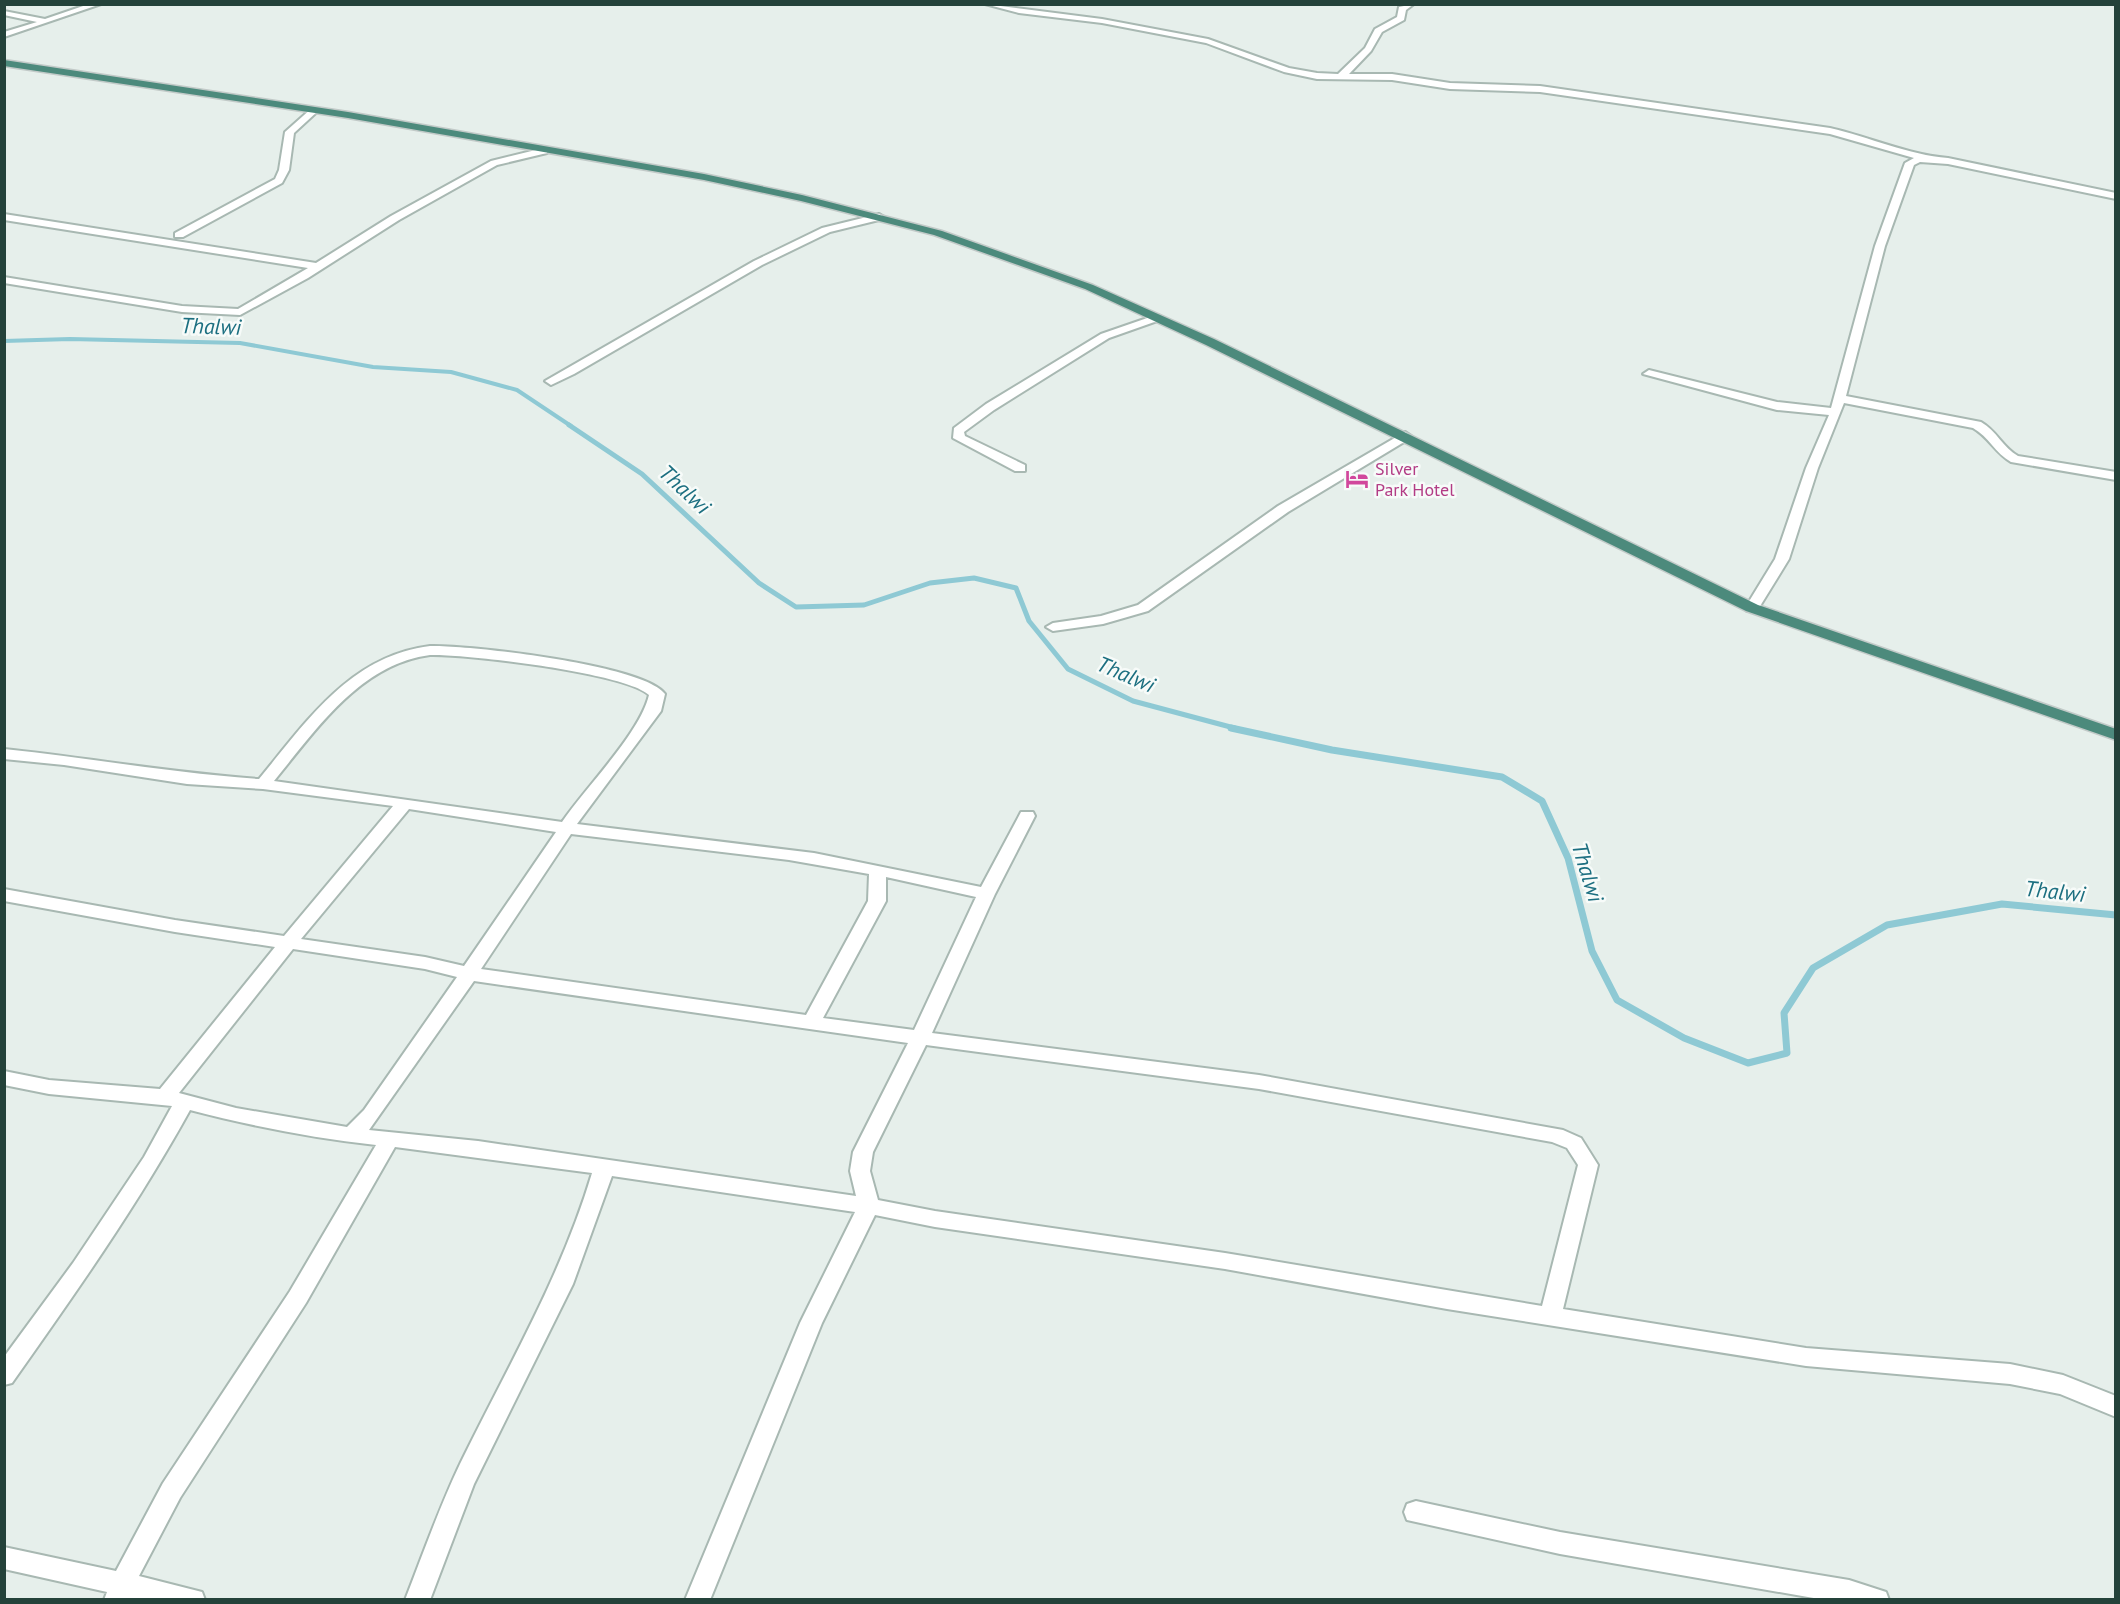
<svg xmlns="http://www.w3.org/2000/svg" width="2120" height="1604" font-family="'PT Sans',sans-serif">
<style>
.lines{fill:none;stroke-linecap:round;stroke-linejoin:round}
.stream-far2{stroke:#8ec9d4;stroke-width:4}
.stream-far1{stroke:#8ec9d4;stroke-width:5}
.stream{stroke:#8ec9d4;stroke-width:7}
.minor-casing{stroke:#a8b8b2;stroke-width:4}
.trunk-casing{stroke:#c2cac8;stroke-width:3}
.minor{fill:#fff;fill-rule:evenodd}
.trunk{fill:#4c8a7c;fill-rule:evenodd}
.labels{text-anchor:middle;stroke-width:5;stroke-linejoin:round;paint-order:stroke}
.far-hotel-label{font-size:18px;fill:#b23c85;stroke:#f7fbf9;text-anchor:start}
.water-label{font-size:22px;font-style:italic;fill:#1c6f80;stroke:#f7fbf9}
</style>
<rect width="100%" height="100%" fill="#e6efeb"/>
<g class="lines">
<polyline class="stream-far2" points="4,341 70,339 240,343 373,367 451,372 517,390 571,426"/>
<polyline class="stream-far1" points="569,425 642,474 759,583 796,607 864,605 930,583 974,578 1016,588 1029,621 1068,669 1133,701 1238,729"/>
<polyline class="stream" points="1231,728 1332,750 1502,777 1542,801 1568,858 1592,951 1617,1000 1684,1038 1748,1063 1787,1053 1784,1013 1813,968 1887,925 2002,904 2116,915"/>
<g class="minor-casing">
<g id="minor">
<polygon points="89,4 101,4 4,37 4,32 37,22 4,15 4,11 45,19"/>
<path d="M985,4L1102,19L1208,39L1289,68L1317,73L1338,74L1365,48L1375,29L1397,17L1399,7L1414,4L1406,10L1404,20L1382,32L1371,51L1349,74H1392L1450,83L1540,86L1830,128C1869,137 1909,155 1948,158L2116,193V199L1948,164L1920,162L1914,165L1885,246L1846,396L1981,422C1997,431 2003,448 2018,456L2116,472V480L2011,462C1995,453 1989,437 1973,428L1844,403L1818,468L1789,559L1757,611H1747L1745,608L1775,559L1806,468L1829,415L1777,410L1643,374L1649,370L1777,402L1831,408L1875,246L1905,163L1914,158L1830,134L1540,92L1450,89L1392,80L1317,79L1284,72L1206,43L1102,23L1019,13Z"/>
<polygon points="312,108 319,110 294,133 289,170 282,183 183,237 175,237 175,233 275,179 279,170 285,132"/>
<polygon points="544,148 547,149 547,153 497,165 399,220 308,278 240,315 182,312 4,283 4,277 182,306 238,309 308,268 4,220 4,214 316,263 391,216 491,161"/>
<polygon points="879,214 884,217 883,219 830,232 762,265 574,374 551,385 545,381 754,261 822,228"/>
<polygon points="1156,315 1160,316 1160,320 1109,338 994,410 964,432 965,436 1025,465 1025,471 1015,471 953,438 954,428 986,404 1101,334"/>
<polygon points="1405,432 1411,436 1409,439 1288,512 1148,611 1103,624 1053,631 1046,627 1053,623 1101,616 1138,605 1278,506"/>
<path d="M430,646C470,645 644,665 665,694L661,711L577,824L814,853L981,887L1021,812H1033L1035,816L995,894L932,1033L1259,1075L1563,1130L1581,1138L1598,1165L1563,1309L1806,1348L2010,1364L2063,1375L2116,1396V1417L2060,1394L2010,1384L1806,1366L1447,1309L1225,1269L935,1227L875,1215L822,1323L710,1600H685L800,1323L855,1212L612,1176L573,1284L474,1484L430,1600H405C423,1554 439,1508 460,1464C507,1368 561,1277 592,1173L395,1147L306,1303L180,1498L139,1576L202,1592L205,1600H104L107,1592L4,1569V1547L116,1571L163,1483L290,1291L376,1145C313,1138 251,1126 190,1110C137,1206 75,1294 12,1383L4,1385V1357L73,1263L144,1157L172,1106L49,1094L4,1085V1071L49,1080L160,1089L275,947L175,932L4,901V889L175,920L284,936L393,806L263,789L187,784L64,765L4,759V749C90,758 173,773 259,779C307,721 350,656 430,646ZM430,655C467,654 626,673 649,695C640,733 586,787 562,822L274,781C316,730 360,664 430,655ZM409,809L556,832L464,966L425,957L301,939ZM571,834L789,860L869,874L868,901L806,1015L481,969ZM886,877L976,897L914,1030L823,1018L886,901ZM293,949L425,969L457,977L364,1110L347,1127L236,1108L179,1093ZM474,981L908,1043L853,1152L850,1171L856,1196L478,1141L369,1130ZM926,1045L1259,1089L1552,1142L1567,1148L1578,1165L1542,1306L1225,1253L935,1211L878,1200L870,1171L873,1152Z"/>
<polygon points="1416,1501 1560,1532 1849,1580 1886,1592 1889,1600 1825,1600 1560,1554 1407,1520 1404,1512 1407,1504"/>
</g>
</g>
<g class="trunk-casing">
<polygon id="trunk" points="4,60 348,112 704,174 802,195 942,231 1093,285 1214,339 1758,605 2116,729 2116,740 1746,611 1206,345 1085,289 934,235 801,201 704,180 348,118 4,66"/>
</g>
<use href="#minor" class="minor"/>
<use href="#trunk" class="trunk"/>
</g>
<defs>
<g id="hotel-bare" transform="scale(1.8)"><path d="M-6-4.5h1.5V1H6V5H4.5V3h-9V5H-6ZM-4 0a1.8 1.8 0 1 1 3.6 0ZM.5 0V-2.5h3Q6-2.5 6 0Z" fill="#d1479c" stroke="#f7fbf9" stroke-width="2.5" paint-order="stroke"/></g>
</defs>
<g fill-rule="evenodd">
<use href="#hotel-bare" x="1357" y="479"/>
</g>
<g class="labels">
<g class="far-hotel-label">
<text x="1375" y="475">Silver<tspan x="1375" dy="21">Park Hotel</tspan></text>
</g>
<g class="water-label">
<text transform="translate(211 326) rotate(2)" y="8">Thalwi</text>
<text transform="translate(685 489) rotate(43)" y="8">Thalwi</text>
<text transform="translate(1126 674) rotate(23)" y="8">Thalwi</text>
<text transform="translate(1588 872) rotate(73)" y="8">Thalwi</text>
<text transform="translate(2055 891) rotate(6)" y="8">Thalwi</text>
</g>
</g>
<rect width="2120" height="1604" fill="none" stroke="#24423a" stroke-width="12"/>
</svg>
